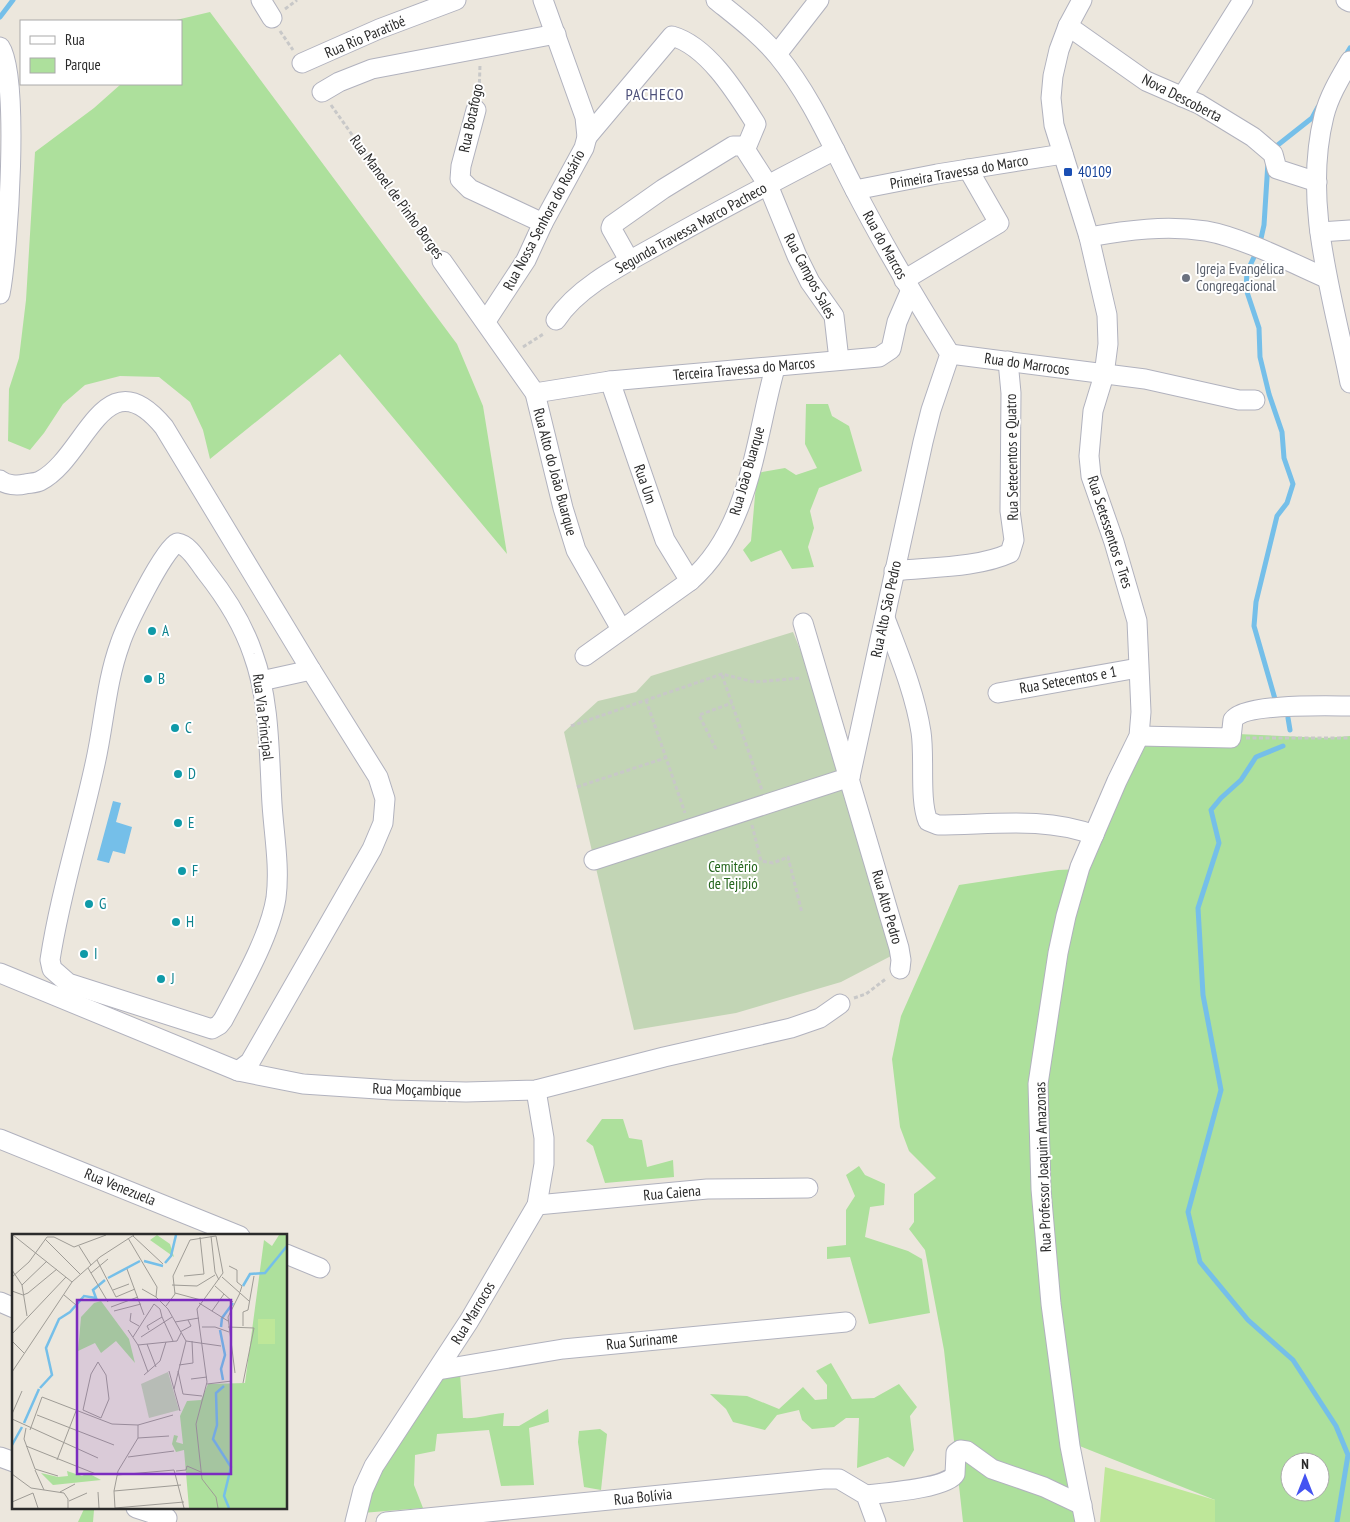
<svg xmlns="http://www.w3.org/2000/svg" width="1350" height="1522" font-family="'PT Sans Narrow',sans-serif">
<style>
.green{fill:#ade09c;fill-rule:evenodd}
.cemetery{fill:#c2d5b5}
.pitch{fill:#bee799}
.water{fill:#75bfe9}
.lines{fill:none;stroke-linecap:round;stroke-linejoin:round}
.stream{stroke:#75bfe9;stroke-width:5}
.minor-casing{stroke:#b1b2be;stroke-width:21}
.path{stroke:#c8c8c8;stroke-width:3;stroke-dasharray:4 2.5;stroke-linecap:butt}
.minor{stroke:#fff;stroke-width:19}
.transit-dot{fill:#1a4fb4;stroke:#fff;stroke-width:2}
.worship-dot{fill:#6b7280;stroke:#fff;stroke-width:2}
.culture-dot{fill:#0f9aa8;stroke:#fff;stroke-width:2}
.labels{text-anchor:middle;stroke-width:4;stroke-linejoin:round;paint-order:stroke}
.street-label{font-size:15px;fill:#2b2b2b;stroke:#fff}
.transit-label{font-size:15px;fill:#164399;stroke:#fff;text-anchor:start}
.worship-label{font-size:15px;fill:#5b616d;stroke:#fff;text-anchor:start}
.culture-label{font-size:15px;fill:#0d838f;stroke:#fff;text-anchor:start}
.park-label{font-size:15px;fill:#25651d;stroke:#fff}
.neighbourhood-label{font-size:16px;letter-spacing:1px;fill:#4d507a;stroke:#fff}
.inset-river{fill:none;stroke:#75bfe9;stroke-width:2.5}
.inset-road{fill:none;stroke:#9f9c96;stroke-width:1}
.view{fill:#7b2cbf;fill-opacity:0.15;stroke:#7b2cbf;stroke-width:2.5}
.inset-edge{fill:none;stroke:#2b2b2b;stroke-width:2.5}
</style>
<rect width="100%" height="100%" fill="#ece7dd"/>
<g class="green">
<polygon points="210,12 457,344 483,406 507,554 340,354 210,459 203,430 190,402 159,377 120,376 85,385 63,404 44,433 30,450 8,441 9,389 19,358 26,300 35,152 94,108 121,84 181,84 181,21 172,21"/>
<polygon points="806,404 828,404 832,416 849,426 862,471 819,488 810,511 814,528 808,547 814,567 792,569 781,550 751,562 743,550 751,541 757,473 785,468 796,475 817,468 805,444"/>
<path d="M1145,730L1326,738L1350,736V1522H1215V1500L1067,1441L1078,1522H963L944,1350L925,1250L909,1229L914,1222V1194L936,1178L909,1151L900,1127L892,1059L901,1016L959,885L1058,870L1082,869ZM1290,1462H1320V1492H1290Z"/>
<polygon points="602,1119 623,1119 629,1138 642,1140 647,1167 673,1160 674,1177 605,1183 593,1146 586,1141"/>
<polygon points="859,1166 865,1175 885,1184 884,1205 870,1207 865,1237 908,1251 922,1259 930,1313 869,1324 850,1257 827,1259 827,1247 846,1245 846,1210 855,1196 846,1175"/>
<polygon points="831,1363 852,1399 874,1398 899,1384 917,1407 910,1416 914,1450 904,1467 888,1457 857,1468 859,1418 846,1418 834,1427 812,1429 802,1420 799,1410 777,1415 765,1430 733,1422 726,1409 710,1394 747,1396 779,1409 803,1387 815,1400 827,1399 827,1385 816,1371"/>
<path d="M460,1373L463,1418C478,1419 489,1414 504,1413L503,1426H519L548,1409L549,1422L529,1428L534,1485L501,1486L489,1430L437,1434L435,1451L415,1455L414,1485L423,1508L362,1513L374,1476L433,1378Z"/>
<polygon points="600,1429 607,1434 601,1490 584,1487 578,1442 579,1431"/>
<polygon points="84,1509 94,1510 93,1522 78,1522"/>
</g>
<path class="cemetery" d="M793,632C837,736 862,847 891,956L841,982L736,1013L634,1030L564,732L598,701L636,692L651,676Z"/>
<polygon class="pitch" points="1105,1467 1215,1500 1215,1522 1100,1522"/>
<polygon class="water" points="113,801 121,803 116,822 132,827 125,854 113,851 109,863 97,860"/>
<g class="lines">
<g class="stream">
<polyline points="0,17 13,0"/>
<polyline points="1344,58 1350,48"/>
<polyline points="1274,148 1312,118 1318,107"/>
<polyline points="1260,243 1264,225 1268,162"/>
<polyline points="1255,255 1247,272 1246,289 1259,328 1260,357 1269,394 1282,432 1284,458 1293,484 1287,503 1277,516 1256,602 1254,626 1275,699"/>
<polyline points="1288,718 1290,730"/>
<polyline points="1283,746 1256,757 1241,780 1221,798 1211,810 1219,843 1198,908 1203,995 1221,1090 1188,1212 1200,1262 1248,1320 1293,1360 1336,1426 1348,1455 1337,1522"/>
</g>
<g class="minor-casing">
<g id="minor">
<polyline points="261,0 272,18"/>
<path d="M716,0C737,17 761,35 778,56C811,96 831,144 855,190C884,246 916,300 950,354L931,410L923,442L850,777"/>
<polyline points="1082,0 1068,26 1059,50 1053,76 1051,98 1054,125 1089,237 1107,315 1108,344 1104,375 1093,411 1089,456 1091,476 1114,542 1137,621 1141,712 1139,736 1117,781 1080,867 1066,916 1058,953 1038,1084 1041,1189 1051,1304 1070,1446 1085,1522"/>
<polyline points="1346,0 1350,2"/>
<polyline points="1068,26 1146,81 1199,104 1253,137 1273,154 1277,169 1317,182"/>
<path d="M0,47C20,76 8,254 0,294"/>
<polyline points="777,54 819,0"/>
<path d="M1350,61C1340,78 1329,96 1324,116C1302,204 1333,296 1350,383"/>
<polyline points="302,63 379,29 456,0"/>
<polyline points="322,92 339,82 372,69 556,34"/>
<polyline points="1182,97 1243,0"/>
<polyline points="476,110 461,166 460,179 470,189 543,223"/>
<path d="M587,137L672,36C708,46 737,94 756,124L746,148"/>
<polyline points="855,190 937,174 1063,154"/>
<polyline points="1320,232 1350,230"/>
<path d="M1089,237C1128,230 1166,225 1206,231C1241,237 1292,263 1326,278"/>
<polyline points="629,260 611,228 612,225 663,189 733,146 743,146 768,185 797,256 810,282 834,316 839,360"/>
<polyline points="442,261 535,393 563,508 576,550 621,629"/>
<polyline points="904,280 999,223 968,169"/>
<path d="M556,320C579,285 628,262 663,242C719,210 777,180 835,150"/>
<polyline points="486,321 526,260 543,223 584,148 587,137 585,117 543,0"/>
<polyline points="950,354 1145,379 1239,400 1255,400"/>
<polyline points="610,381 659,523 665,540 690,581"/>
<polyline points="535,393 610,381 879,357 891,349 897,322 910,292"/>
<path d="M0,480C6,485 17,486 25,484C30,483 36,483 40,481C86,458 104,354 164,427L311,670L378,777L385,799L383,823L372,849L250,1062L238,1071"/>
<path d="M177,543C190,545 198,562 206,572C225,596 243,624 253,654C270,700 269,755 272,804C274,835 280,867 276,898C270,936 241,986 223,1020L219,1025L212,1029L68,983L52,969L50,960C60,894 81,829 95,764C104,725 106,682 120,644C125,628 164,548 177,543Z"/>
<path d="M894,571C929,567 978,568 1010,553L1014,540L1010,511L1011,393L1008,361"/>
<path d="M885,618C899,655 915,693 921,732C925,757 919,800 928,821L938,825C990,825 1044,816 1094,835"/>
<polyline points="803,623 899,948 901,960 900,969"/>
<path d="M585,656L690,581C750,529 755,440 775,368"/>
<polyline points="261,681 311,670"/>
<polyline points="998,693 1138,668"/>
<path d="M1139,736L1231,738L1233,720C1244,703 1329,706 1350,706"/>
<polyline points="594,860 850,777"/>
<polyline points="0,973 238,1071 303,1084 392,1090 466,1092 536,1090 664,1057 791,1028 820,1018 840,1004"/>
<polyline points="0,1139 240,1236"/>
<polyline points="537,1205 707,1189 808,1188"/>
<polyline points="286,1254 320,1268"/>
<polyline points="0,1302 14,1308"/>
<polyline points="438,1370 563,1349 846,1322"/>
<polyline points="0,1457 14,1462"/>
<path d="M866,1495C883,1493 948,1488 955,1474L956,1453L960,1450L967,1451L992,1469L1044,1487L1082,1505"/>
<polyline points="136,1508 167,1518"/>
<polyline points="355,1522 363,1490 374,1466 469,1321 537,1205 544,1164 544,1138 536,1090"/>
<polyline points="386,1522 824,1479 839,1479 866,1495 876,1522"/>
</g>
</g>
<g class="path">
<polyline points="285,9 297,0"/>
<polyline points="280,31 293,50"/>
<polyline points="479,96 480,65"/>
<polyline points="331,105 433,249"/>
<polyline points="523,347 545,333"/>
<polyline points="722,675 762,790"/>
<polyline points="646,700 685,813"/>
<polyline points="571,726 722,674 754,682 802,678"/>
<polyline points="1246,738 1350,738"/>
<polyline points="716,749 699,715 732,703"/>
<polyline points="577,787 665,758"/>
<polyline points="752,825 761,861 773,863 788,857 802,913"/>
<polyline points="854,998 866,994 887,978"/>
</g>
<use href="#minor" class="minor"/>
</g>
<rect class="transit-dot" x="1063" y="167" width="10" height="10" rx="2.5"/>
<circle class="worship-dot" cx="1186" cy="278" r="5"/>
<g class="culture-dot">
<circle cx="152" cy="631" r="5"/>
<circle cx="148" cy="679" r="5"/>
<circle cx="175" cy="728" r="5"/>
<circle cx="178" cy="774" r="5"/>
<circle cx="178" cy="823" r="5"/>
<circle cx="182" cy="871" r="5"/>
<circle cx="89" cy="904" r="5"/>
<circle cx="176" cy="922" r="5"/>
<circle cx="84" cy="954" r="5"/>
<circle cx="161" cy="979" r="5"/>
</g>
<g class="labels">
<g class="street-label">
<text transform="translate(365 37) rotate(-23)" y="5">Rua Rio Paratibé</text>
<text transform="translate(1182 98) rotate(27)" y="5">Nova Descoberta</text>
<text transform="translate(471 118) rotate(-78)" y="5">Rua Botafogo</text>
<text transform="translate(959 172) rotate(-10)" y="5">Primeira Travessa do Marco</text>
<text transform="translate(397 197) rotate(54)" y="5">Rua Manoel de Pinho Borges</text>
<text transform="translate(544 220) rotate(-62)" y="5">Rua Nossa Senhora do Rosário</text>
<text transform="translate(691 228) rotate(-29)" y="5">Segunda Travessa Marco Pacheco</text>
<text transform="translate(885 245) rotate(61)" y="5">Rua do Marcos</text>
<text transform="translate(810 276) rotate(62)" y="5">Rua Campos Sales</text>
<text transform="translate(1027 364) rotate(8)" y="5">Rua do Marrocos</text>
<text transform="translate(744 369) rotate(-5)" y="5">Terceira Travessa do Marcos</text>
<text transform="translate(1012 457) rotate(-91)" y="5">Rua Setecentos e Quatro</text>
<text transform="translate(747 471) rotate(-74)" y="5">Rua João Buarque</text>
<text transform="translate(555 472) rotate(75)" y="5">Rua Alto do João Buarque</text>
<text transform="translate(645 484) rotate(71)" y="5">Rua Um</text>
<text transform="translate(1110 532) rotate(72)" y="5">Rua Setessentos e Tres</text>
<text transform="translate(886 609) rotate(-78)" y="5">Rua Alto São Pedro</text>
<text transform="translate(1068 680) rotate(-10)" y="5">Rua Setecentos e 1</text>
<text transform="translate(263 717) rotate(83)" y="5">Rua Via Principal</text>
<text transform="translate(887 907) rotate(74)" y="5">Rua Alto Pedro</text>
<text transform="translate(417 1090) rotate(2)" y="5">Rua Moçambique</text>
<text transform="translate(1043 1167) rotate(-92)" y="5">Rua Professor Joaquim Amazonas</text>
<text transform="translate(120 1187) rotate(22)" y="5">Rua Venezuela</text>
<text transform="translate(672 1193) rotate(-5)" y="5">Rua Caiena</text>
<text transform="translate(473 1313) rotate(-59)" y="5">Rua Marrocos</text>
<text transform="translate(642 1341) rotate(-6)" y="5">Rua Suriname</text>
<text transform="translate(643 1497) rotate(-6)" y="5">Rua Bolívia</text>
</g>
<g class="transit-label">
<text x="1078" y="177">40109</text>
</g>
<g class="worship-label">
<text x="1196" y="274">Igreja Evangélica<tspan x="1196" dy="17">Congregacional</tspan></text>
</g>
<g class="culture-label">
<text x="162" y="636">A</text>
<text x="158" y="684">B</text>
<text x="185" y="733">C</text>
<text x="188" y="779">D</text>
<text x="188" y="828">E</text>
<text x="192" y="876">F</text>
<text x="99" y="909">G</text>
<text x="186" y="927">H</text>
<text x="94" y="959">I</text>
<text x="171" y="984">J</text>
</g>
<g class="park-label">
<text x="733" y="872">Cemitério<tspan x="733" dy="17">de Tejipió</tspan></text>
</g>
<g class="neighbourhood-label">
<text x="655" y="100">PACHECO</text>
</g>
</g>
<g transform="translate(12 1234)">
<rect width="275" height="275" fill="#ece7dd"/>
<path d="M145,1L158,10L162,23L138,6ZM267,1H275V274H177L172,216L164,218L160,210L162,201L166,202L164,208L171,210L168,182L175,167L189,166L196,150L233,149L252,6L260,12ZM89,67L117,105L123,129L104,107L89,119L83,109L66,117L69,83L82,69ZM55,237L70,242L76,239L89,246L41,251L29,239L46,243L56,242Z" fill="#ade09c"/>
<path d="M156,138L167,176L137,184L129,150Z" fill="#c2d5b5"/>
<path d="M246,85H263V110H246Z" fill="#bee799"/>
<path class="inset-river" d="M132,27L151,32M153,29L159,22L164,1M96,44L128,27M231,52L238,40L253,39L275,12M209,93L210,84L221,69M208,96L213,121L209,135L211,146M212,152L204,159L205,191L201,205L219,233L212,262L217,274M28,154L40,141L34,114L47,85L58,78L72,62L84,64L81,56L93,46M12,189L27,155M0,211L10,193"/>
<path class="inset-road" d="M1,1L60,48M121,2L151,30M199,2L203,38L207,46M204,2L211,39L185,75L195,148L184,190L190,245L204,263L206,274M116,4L145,53L144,63L156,75L174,107L162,155M33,5L68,40M67,12L79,31M85,26L104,63L123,55M217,32L225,36V48L230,52L228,58M76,34L96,68M115,35L132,81M0,36L10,51L15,82M79,39L96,25M172,42L192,40L188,3M0,43L17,28L35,3H42L62,13L94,1M210,43L237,67M10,51L35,27M160,51L185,52L203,41M203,52L221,68M130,55L144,63M101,56L117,50M0,57L11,61L16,59L45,35M163,59L189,66M52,61L64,71M187,69L216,87M154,72L163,60L161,42L178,6L204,2M99,73L126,63M102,77L129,70M200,77L212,60M119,79L118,87L127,92M163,88L187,84M231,92V78L236,76L242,42M190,93H203L217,98M216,93L242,94L231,149M116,96L126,111L136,138M137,96L135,92L150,83L161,107M168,98L179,92L176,86M0,100L54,43M121,103L142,70L148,75L150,83M129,103L160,83M0,107L12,119M174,107L209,112M135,110L144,133M126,111L165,107L169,99M86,128L94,141L97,165L89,184L71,176L79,140ZM167,131L181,129L180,107M157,137L168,177M166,137L171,160L190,162M0,138L60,48L88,23L122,1M223,139L216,83L228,59M132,141L148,127L154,108M179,145L195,143M195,150L220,147M0,180L10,157M25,181L102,211M0,185L86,224M14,194L12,205L23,235L46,242M18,196L30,163L100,190L126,191L161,181M126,204L157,202M14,212L84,240M116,223L162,217M45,226L64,177M23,236L32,256M164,237L174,236L175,232L189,238M0,240L19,254L52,259L56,265V274M105,241L162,236L172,274M102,257L169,251M48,258L63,250M86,258L87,274M21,259L26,274M57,267L75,259M0,268L21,259M103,274L102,257L106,237L126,204V191M103,274L172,268"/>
<path class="view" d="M65,66H219V240H65Z"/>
<rect width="275" height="275" class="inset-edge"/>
</g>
<rect x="20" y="20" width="162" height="65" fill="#ffffff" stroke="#aaaaaa"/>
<rect x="30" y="36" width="25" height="8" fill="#ffffff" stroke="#aaaaaa"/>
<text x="65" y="45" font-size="15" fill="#2b2b2b">Rua</text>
<rect x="30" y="58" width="25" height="15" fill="#ade09c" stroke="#aaaaaa"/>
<text x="65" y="70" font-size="15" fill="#2b2b2b">Parque</text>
<g transform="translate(1305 1477)"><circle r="24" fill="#ffffff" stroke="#aaaaaa"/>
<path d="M0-4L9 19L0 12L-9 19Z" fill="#4453f2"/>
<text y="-8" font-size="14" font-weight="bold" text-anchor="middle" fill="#2b2b2b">N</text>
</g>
</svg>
